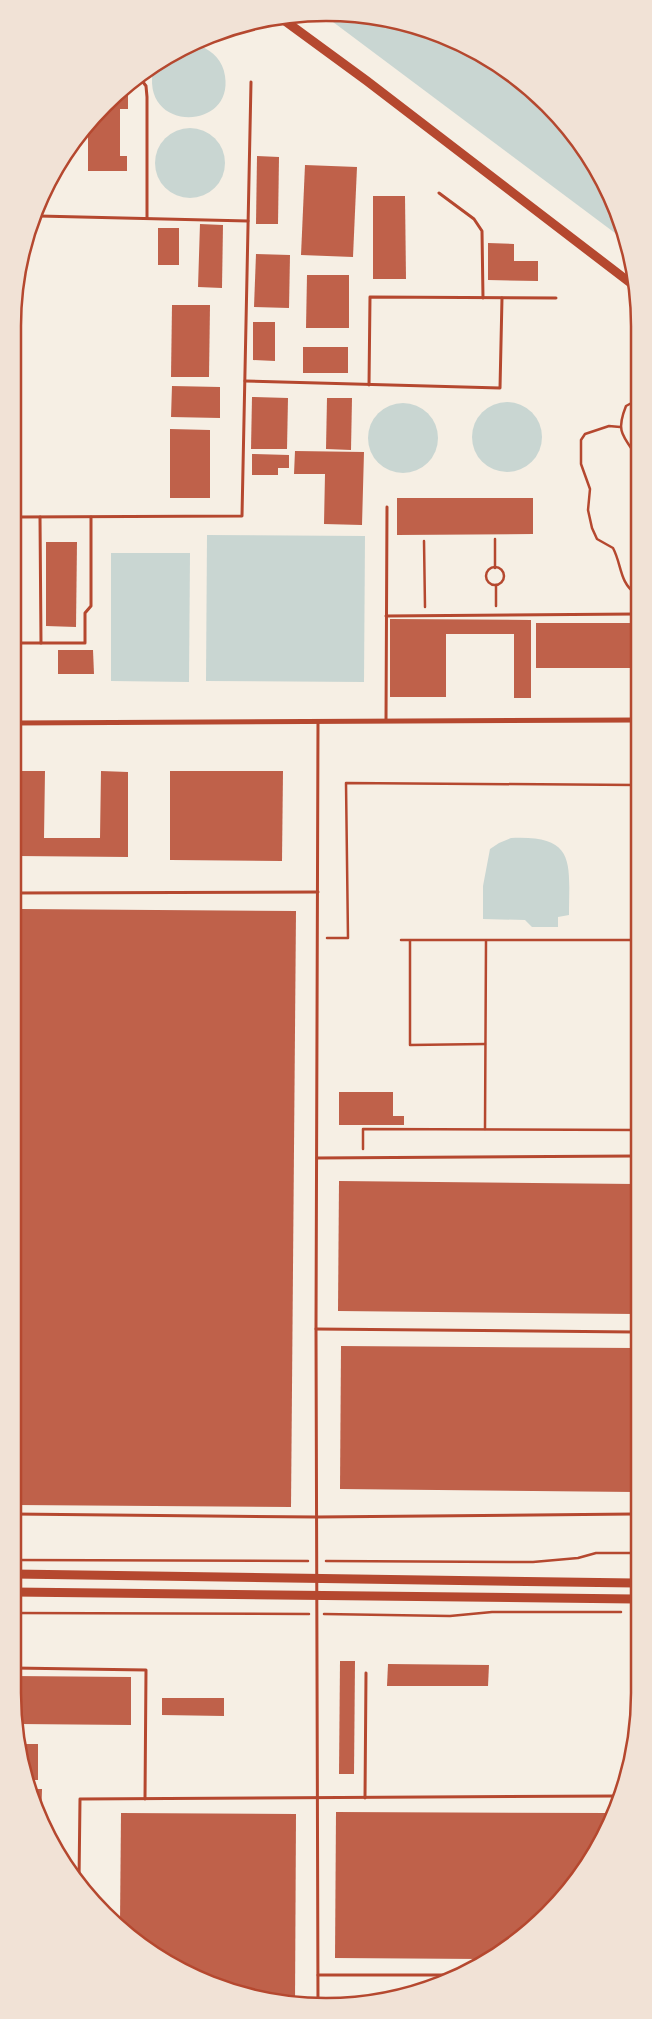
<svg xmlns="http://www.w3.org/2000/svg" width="652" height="2019" font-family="Figtree,sans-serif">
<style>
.water{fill:#c9d6d2}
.building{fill:#bf614a}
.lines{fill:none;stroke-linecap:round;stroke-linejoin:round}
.path{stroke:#b5482f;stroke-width:2.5}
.service{stroke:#b5482f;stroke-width:3}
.minor{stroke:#b5482f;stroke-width:5}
.tertiary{stroke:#b5482f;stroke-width:9}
.rim{fill:none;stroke:#b5482f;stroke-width:2.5}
</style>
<rect width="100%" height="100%" fill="#f6efe4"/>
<g class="water">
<polygon points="329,19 387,19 483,54 548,105 607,188 623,239"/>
<path d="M200,46C213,51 223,61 225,76C234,132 137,133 154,66Z"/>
<circle cx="190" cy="163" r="35"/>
<circle cx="507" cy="437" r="35"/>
<circle cx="403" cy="438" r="35"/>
<polygon points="207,535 365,536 364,682 206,681"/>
<polygon points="111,553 190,553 189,682 111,681"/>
<path d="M511,838C577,835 569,863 569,915L558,917V927H532L525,920L483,919V886L490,849L499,843Z"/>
</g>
<g class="building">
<polygon points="128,89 128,109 120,109 120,156 127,156 127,171 88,171 88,129"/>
<polygon points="257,156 279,157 278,224 256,224"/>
<polygon points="305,165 357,167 353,257 301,255"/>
<polygon points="373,196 405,196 406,279 373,279"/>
<polygon points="200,224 223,225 222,288 198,287"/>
<rect x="158" y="228" width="21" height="37"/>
<polygon points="488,243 514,244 514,261 538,261 538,281 488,280"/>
<polygon points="256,254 290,255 289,308 254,307"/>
<polygon points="307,275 349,275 349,328 306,328"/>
<polygon points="172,305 210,305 209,377 171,377"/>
<polygon points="253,322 275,322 275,361 253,360"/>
<rect x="303" y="347" width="45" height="26"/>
<polygon points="172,386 220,387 220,418 171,417"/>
<polygon points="252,397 288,398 287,449 251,449"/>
<polygon points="327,398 352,398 351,450 326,449"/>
<polygon points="170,429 210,430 210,498 170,498"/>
<polygon points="295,451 364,452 362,525 324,524 325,474 294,474"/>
<polygon points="252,454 289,455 289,468 278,468 278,475 252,475"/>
<polygon points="397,498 533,498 533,534 397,535"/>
<polygon points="46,542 77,542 76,627 46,626"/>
<polygon points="390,619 531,620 531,698 514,698 514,634 446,634 446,697 390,697"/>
<rect x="536" y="623" width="100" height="45"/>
<polygon points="58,650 93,650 94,674 58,674"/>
<polygon points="19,771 45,771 44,838 100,838 101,771 128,772 128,857 18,856"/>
<polygon points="170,771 283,771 282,861 170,860"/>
<polygon points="22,909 296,911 291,1507 17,1505"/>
<polygon points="339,1092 393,1092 393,1116 404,1116 404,1125 339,1125"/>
<polygon points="339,1181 635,1184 634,1314 338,1311"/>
<polygon points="341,1346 634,1348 634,1492 340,1489"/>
<polygon points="340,1661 355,1661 354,1774 339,1774"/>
<polygon points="388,1664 489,1665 488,1686 387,1686"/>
<polygon points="13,1676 131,1677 131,1725 19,1724 12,1693"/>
<polygon points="162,1698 224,1698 224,1716 162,1715"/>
<polygon points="23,1744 38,1744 38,1780 30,1780"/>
<polygon points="32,1789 42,1789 41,1821 36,1813"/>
<polygon points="336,1812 609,1813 587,1867 517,1942 481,1959 335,1958"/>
<polygon points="121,1813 296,1814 295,2003 285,2004 187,1974 120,1923"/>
</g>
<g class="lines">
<g class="path">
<path d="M620,427L609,426L585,434L581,440V464L590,489L588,510L592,528L597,539L613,548C622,565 619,582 636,594"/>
<path d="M636,455C622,435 616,431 626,406L637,400"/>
<polyline points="495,539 495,568"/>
<polyline points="424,541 425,607"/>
<circle cx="495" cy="576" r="9"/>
<polyline points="496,585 496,606"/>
<polyline points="632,677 632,711"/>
<polyline points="327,938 348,938 346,783 636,785"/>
<polyline points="401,940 635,940"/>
<polyline points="410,941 410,1045 485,1044"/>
<polyline points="485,1129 486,941"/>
<polyline points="363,1149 363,1129 635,1130"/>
<polyline points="13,1560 308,1561"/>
<polyline points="326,1561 533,1562 578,1558 596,1553 634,1553"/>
<polyline points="13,1613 309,1614"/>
<polyline points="324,1614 450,1616 492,1612 621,1612"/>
</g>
<g class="service">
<polyline points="140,78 146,86 147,97 147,218"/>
<polyline points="439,193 474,219 482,231 483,298"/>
<polyline points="39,216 248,221"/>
<polyline points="245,381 500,388 502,298"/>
<polyline points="369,385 370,297 556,298"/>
<polyline points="18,517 242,516 251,82"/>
<polyline points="386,616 636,614"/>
<polyline points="17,643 41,643 40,517"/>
<polyline points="41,643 85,643 85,613 91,606 91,517"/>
<polyline points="386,721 387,507"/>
<polyline points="16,893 318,892"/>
<polyline points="317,1158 635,1156"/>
<polyline points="316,1329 634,1332"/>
<polyline points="13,1514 317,1517 634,1514"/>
<polyline points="13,1668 146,1670 145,1799"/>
<polyline points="365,1798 366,1673"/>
<polyline points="79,1881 80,1799 616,1796"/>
<polyline points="318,1975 450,1975"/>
<polyline points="318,2002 316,1329 318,721"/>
</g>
<polyline class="minor" points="17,723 636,720"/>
<g class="tertiary">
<polyline points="281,18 367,81 637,288"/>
<polyline points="13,1574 634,1583"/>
<polyline points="13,1592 634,1599"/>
</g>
</g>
<path d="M0 0H652V2019H0ZM326 21H326A305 305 0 0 1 631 326V1693A305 305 0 0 1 326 1998H326A305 305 0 0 1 21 1693V326A305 305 0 0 1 326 21Z" fill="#f1e2d6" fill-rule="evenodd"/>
<path class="rim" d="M326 21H326A305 305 0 0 1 631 326V1693A305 305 0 0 1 326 1998H326A305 305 0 0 1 21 1693V326A305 305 0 0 1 326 21Z"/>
</svg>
